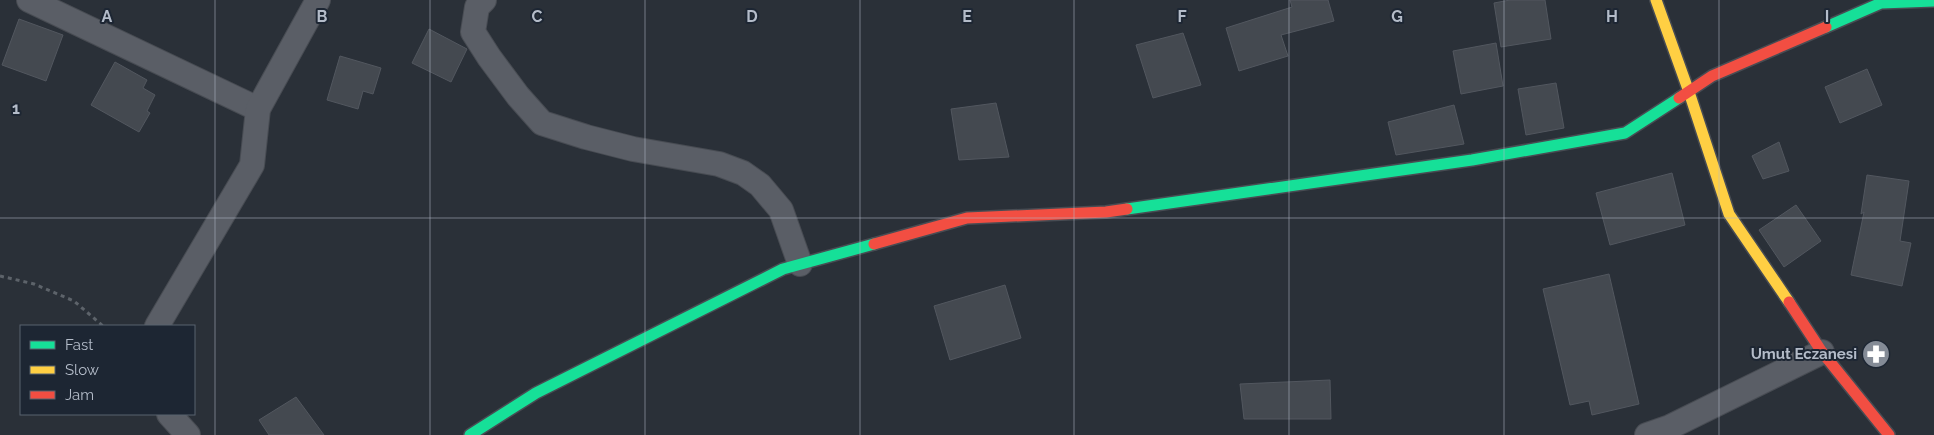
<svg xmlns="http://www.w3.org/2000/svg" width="1934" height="435" font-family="Raleway,sans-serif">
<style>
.building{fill:#444950;stroke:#52575f}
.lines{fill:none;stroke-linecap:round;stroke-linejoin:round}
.street-casing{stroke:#484c53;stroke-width:26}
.fast-casing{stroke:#484c53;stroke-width:14}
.slow-casing{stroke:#484c53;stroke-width:14}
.jam-casing{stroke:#484c53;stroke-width:14}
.path{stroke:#5d636a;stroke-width:3;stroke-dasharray:4 4;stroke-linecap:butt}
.street{stroke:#5a5e66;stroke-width:24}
.fast{stroke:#16e098;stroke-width:11}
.slow{stroke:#ffcf43;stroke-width:11}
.jam{stroke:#f24e42;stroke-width:11}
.grid{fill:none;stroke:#b4bcc9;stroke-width:1;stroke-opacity:0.55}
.labels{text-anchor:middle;stroke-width:4;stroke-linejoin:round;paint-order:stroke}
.poi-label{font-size:15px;font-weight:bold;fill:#b4bcc9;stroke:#1d2633;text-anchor:end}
.grid-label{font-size:16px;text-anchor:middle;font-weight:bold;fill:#b4bcc9;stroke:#1d2633;stroke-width:4;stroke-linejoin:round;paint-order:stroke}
</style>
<rect width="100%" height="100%" fill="#2a3038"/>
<g class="building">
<polygon points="1290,0 1328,0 1334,21 1281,35 1288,56 1239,71 1226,28 1292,7"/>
<polygon points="1510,0 1545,0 1551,39 1501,47 1494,3"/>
<polygon points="19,19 63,35 46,81 2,65"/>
<polygon points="429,29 467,49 451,82 412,63"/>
<polygon points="1183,33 1201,85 1153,98 1136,45"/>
<polygon points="1496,43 1503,86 1461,94 1453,51"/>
<polygon points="340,56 381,68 373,94 363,91 358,109 327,100"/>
<polygon points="115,62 147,80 143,88 155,95 147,111 150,113 139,132 91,105"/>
<polygon points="1867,69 1882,105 1840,123 1825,87"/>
<polygon points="1556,83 1564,128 1526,135 1518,89"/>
<polygon points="996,103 1009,157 959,160 951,109"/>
<polygon points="1454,105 1464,144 1396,155 1388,122"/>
<polygon points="1779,142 1789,171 1763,179 1752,156"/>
<polygon points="1672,173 1685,225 1610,245 1596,193"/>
<polygon points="1867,175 1909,181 1900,241 1911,243 1902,286 1851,275 1864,212 1861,214"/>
<polygon points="1796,205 1821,241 1784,267 1759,230"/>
<polygon points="1609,274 1639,404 1592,415 1589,401 1570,405 1543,289"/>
<polygon points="1005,285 1021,338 950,360 934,306"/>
<polygon points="1330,380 1331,419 1244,419 1240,384"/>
<polygon points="296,397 324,435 269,435 259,420"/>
</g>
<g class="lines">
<g class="street-casing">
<g id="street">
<polyline points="29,0 258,109"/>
<polyline points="484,0 477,7 473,32 489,57 518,96 542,123 586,137 633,149 719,164 743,173 760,185 781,210 800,264"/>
<polyline points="157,326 252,165 258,109 318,0"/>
<polyline points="169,414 188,435"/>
<polyline points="1647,435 1670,427 1822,352"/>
</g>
</g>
<g class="fast-casing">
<g id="fast">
<polyline points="1826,27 1881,3 1934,1"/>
<polyline points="1127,209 1472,160 1625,133 1679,98"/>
<polyline points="470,435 536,393 783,269 874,244"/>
</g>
</g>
<g class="slow-casing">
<polyline id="slow" points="1656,0 1689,92 1729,214 1789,302"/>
</g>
<g class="jam-casing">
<g id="jam">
<polyline points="1679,98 1712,76 1826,27"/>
<polyline points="874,244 967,218 1106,212 1127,209"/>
<polyline points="1789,302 1822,352 1889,435"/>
</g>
</g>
<polyline class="path" points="0,276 34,284 74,301 103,326"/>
<use href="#street" class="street"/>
<use href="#fast" class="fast"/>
<use href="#slow" class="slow"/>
<use href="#jam" class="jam"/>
</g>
<path class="grid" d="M215,0V435M430,0V435M645,0V435M860,0V435M1074,0V435M1289,0V435M1504,0V435M1719,0V435M0,218H1934"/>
<defs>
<g id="pharmacy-disc" transform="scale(1.4375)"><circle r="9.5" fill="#848b96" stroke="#1d2633"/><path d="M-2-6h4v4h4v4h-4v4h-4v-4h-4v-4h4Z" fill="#fff"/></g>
</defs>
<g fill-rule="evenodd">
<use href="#pharmacy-disc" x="1876" y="354"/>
</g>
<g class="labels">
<g class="poi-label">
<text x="1857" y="359">Umut Eczanesi</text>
</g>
</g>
<g class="grid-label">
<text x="107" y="22">A</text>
<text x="322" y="22">B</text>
<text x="537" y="22">C</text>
<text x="752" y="22">D</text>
<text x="967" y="22">E</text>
<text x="1182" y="22">F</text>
<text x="1397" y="22">G</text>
<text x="1612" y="22">H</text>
<text x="1827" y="22">I</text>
<text x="16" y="114">1</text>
</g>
<rect x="20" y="325" width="175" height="90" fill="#1d2633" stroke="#59626f"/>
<rect x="30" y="341" width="25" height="8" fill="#16e098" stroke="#59626f"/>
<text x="65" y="350" font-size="15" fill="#b4bcc9">Fast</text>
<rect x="30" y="366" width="25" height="8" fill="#ffcf43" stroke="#59626f"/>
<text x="65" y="375" font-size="15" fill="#b4bcc9">Slow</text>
<rect x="30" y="391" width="25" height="8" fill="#f24e42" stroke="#59626f"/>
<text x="65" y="400" font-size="15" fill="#b4bcc9">Jam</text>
</svg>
